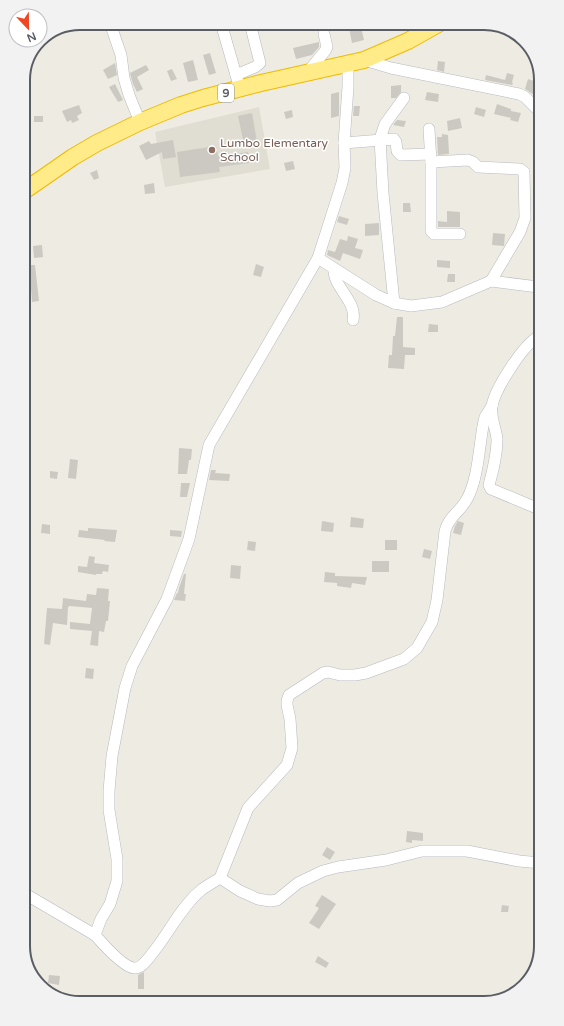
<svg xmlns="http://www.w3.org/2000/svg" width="564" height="1026" font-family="'Varela Round',sans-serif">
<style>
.education{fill:#e0ded2}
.building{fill:#cbc9c1}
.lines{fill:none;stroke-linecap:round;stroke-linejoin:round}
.minor-casing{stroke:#b7b9bf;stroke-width:12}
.highway-casing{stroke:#efba00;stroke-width:18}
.minor{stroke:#fff;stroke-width:11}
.highway{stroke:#ffeb87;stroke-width:16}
.education-dot{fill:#8d6e63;stroke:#fff;stroke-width:1.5}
.labels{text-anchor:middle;stroke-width:3;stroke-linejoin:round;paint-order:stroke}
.shield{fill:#fff;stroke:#8c8e92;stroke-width:1}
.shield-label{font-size:11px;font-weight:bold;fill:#5a5d63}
.education-label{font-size:12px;fill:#785e54;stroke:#fff;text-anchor:start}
.rim{fill:none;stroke:#5a5d63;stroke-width:2}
</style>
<rect width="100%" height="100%" fill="#eeece2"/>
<polygon class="education" points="259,107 270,169 165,187 155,132"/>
<g class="building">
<polygon points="348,23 360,23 364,40 352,43"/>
<polygon points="319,42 319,47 312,55 296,59 293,48"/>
<polygon points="210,53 216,73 209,75 203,55"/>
<polygon points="193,60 198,80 188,82 183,63"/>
<polygon points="438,61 445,62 444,72 437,70"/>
<polygon points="115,63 117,75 108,79 103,70"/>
<polygon points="146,65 149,70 137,77 143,89 137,92 133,84 130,73"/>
<polygon points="172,69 177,79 171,81 167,71"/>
<polygon points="507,73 514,75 512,82 513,83 512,85 485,80 486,75 505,80"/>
<polygon points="528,79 537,82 537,97 525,89"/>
<polygon points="115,84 123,100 118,102 109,87"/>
<polygon points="401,85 401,92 396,98 391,98 391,86"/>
<polygon points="339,92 339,116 331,118 331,94"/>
<polygon points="427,92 439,94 438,102 425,100"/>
<polygon points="497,104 511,109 511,111 521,113 518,122 510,120 511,118 494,114"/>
<polygon points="79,105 82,113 77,116 79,120 72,123 71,120 67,122 62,111"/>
<polygon points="354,106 360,106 359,116 353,116"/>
<polygon points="476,107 486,110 484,117 474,114"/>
<polygon points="292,110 293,117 286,119 284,112"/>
<polygon points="252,113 257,142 244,144 238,116"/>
<rect x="34" y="116" width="9" height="6"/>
<polygon points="460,118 462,128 448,131 447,121"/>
<polygon points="397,120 406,121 404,127 393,125"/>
<polygon points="442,134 448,135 449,154 438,155 437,137 442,137"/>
<polygon points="173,140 176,157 163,159 162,152 146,160 139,146 149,141 151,144"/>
<polygon points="216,146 218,156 248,152 249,163 219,167 220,172 180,177 177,152"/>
<polygon points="293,161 295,169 286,171 284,163"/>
<polygon points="97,170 99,178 94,180 90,173"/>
<polygon points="154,183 155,193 145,194 144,185"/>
<polygon points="403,203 410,203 411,212 403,212"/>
<polygon points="447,211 460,212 460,227 438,227 438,221 447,222"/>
<polygon points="339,216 349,219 347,225 337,222"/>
<polygon points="379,223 379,235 365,236 365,224"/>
<polygon points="493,233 505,234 504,246 492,245"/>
<polygon points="348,236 358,239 355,248 363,250 360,259 343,253 340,261 327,255 328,250 335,252 340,239 347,241"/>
<polygon points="42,245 43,257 34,258 33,246"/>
<polygon points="437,260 450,261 450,268 437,267"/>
<polygon points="256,264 264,267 261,277 253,275"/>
<polygon points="26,265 35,265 39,301 32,302 30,274 27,275"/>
<polygon points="448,274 455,274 455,282 447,282"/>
<polygon points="397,317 403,317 403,347 415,348 415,355 405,355 404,369 388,368 389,355 392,355 393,336 395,336"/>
<polygon points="429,324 438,325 438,332 428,332"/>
<polygon points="179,448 192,449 191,460 189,460 187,474 178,474"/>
<polygon points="70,459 78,460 76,479 68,478"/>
<polygon points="211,470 216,470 215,473 230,474 229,481 209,480"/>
<polygon points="50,471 58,472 57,479 50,478"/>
<polygon points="181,483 190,483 187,497 180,497"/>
<polygon points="351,517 364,519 363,528 350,527"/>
<polygon points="322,521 334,523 333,532 321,531"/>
<polygon points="458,521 464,523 461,535 453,533 455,526"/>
<polygon points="42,524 50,525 50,534 41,533"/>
<polygon points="88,528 117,530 115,542 104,541 105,540 78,537 79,530 88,531"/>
<polygon points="170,530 182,531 181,537 170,536"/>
<rect x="385" y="540" width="12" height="10"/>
<polygon points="248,541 256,542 255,551 247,550"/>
<polygon points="424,549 432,551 430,559 422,557"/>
<polygon points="89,556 95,557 94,563 109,565 108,572 103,571 102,574 96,574 96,575 78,572 78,566 87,567"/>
<rect x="372" y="561" width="17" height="11"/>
<polygon points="231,565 241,566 240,579 230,578"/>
<polygon points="325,572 335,573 335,576 367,577 365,585 352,583 351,588 337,586 337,583 324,582"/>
<polygon points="184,574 186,574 184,594 186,594 185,601 174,600 177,593 178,593 179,588"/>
<polygon points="97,588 109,589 108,601 110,601 108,621 106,621 104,632 99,631 98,646 90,645 92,631 70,629 70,622 90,624 92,608 70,606 68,607 67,625 53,623 50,645 44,644 47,608 62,609 63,598 86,601 87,594 96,595"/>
<polygon points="86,668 94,669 93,679 85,678"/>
<polygon points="407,831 423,833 423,841 412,840 412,843 406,842"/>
<polygon points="327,847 335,852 330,860 322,855"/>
<polygon points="322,895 336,904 319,929 309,923 319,908 315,906"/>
<polygon points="502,905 509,906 508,912 501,912"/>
<polygon points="318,956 329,963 326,968 315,962"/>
<polygon points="144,972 144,989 138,989 138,975"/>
<polygon points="49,975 60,976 59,985 48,983"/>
</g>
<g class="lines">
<g class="minor-casing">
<g id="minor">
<polyline points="110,23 121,55 124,78 129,95 140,122"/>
<polyline points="221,23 240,89"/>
<polyline points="364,60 391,68 519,94 525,97 537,109"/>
<path d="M348,64V87L344,143L345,168L342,183L318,258L209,445L189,539L167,599L132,666L125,688L112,756L109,791V810L117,859V881L110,904L101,919L95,935C102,943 123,967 134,968C141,969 147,960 151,955C167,936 181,907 200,891C206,886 214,882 220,878L240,891L258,899L270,901L277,900L298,883L323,871L338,867L386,860L422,851H467L519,861L541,863"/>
<polyline points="307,73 325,51 327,47 324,34"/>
<polyline points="236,75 255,67 260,63 250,23"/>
<polyline points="429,129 431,162 431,231 434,234 460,234"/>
<polyline points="344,143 394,139 396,142 397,151 401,155 431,154"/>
<polyline points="431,162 468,160 473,162 478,167 520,169 524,172 525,218 520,232 491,281"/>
<polyline points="318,258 376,295 394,303 411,306 442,302 491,281 538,287"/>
<path d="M334,269C333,287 357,301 353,320"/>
<polyline points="394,303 383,193 380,139 385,124 404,98"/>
<path d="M538,337C523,345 495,389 492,406C490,416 496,429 497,439C497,455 493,470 489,485L491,489L539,509"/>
<path d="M220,878L248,808L287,765L292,748L290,719L287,705V701L289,695L323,673L328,672L340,675H355L366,673L404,659L417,648L432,622L437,600L445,531C449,516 460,512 467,499C478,479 479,448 483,426L485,417L492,406"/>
<polyline points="27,895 95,935"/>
</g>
</g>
<g class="highway-casing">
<polyline id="highway" points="24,191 73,157 97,143 140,122 181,105 203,98 261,83 364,60 408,41 440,23"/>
</g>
<use href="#minor" class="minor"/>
<use href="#highway" class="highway"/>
</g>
<circle class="education-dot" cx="212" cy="150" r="4"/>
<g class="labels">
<rect class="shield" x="218" y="84" width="16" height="18" rx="3"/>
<g class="shield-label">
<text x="226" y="97">9</text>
</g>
<g class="education-label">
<text x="220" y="147">Lumbo Elementary<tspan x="220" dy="14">School</tspan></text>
</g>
</g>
<path d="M0 0H564V1026H0ZM80 30H484A50 50 0 0 1 534 80V946A50 50 0 0 1 484 996H80A50 50 0 0 1 30 946V80A50 50 0 0 1 80 30Z" fill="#f2f2f3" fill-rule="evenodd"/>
<path class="rim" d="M80 30H484A50 50 0 0 1 534 80V946A50 50 0 0 1 484 996H80A50 50 0 0 1 30 946V80A50 50 0 0 1 80 30Z"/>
<g transform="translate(28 28) rotate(158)"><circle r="19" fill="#ffffff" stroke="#bdbec1"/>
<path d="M0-3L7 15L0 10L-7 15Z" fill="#f14624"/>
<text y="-6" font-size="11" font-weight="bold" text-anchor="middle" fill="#5a5d63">N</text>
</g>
</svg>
